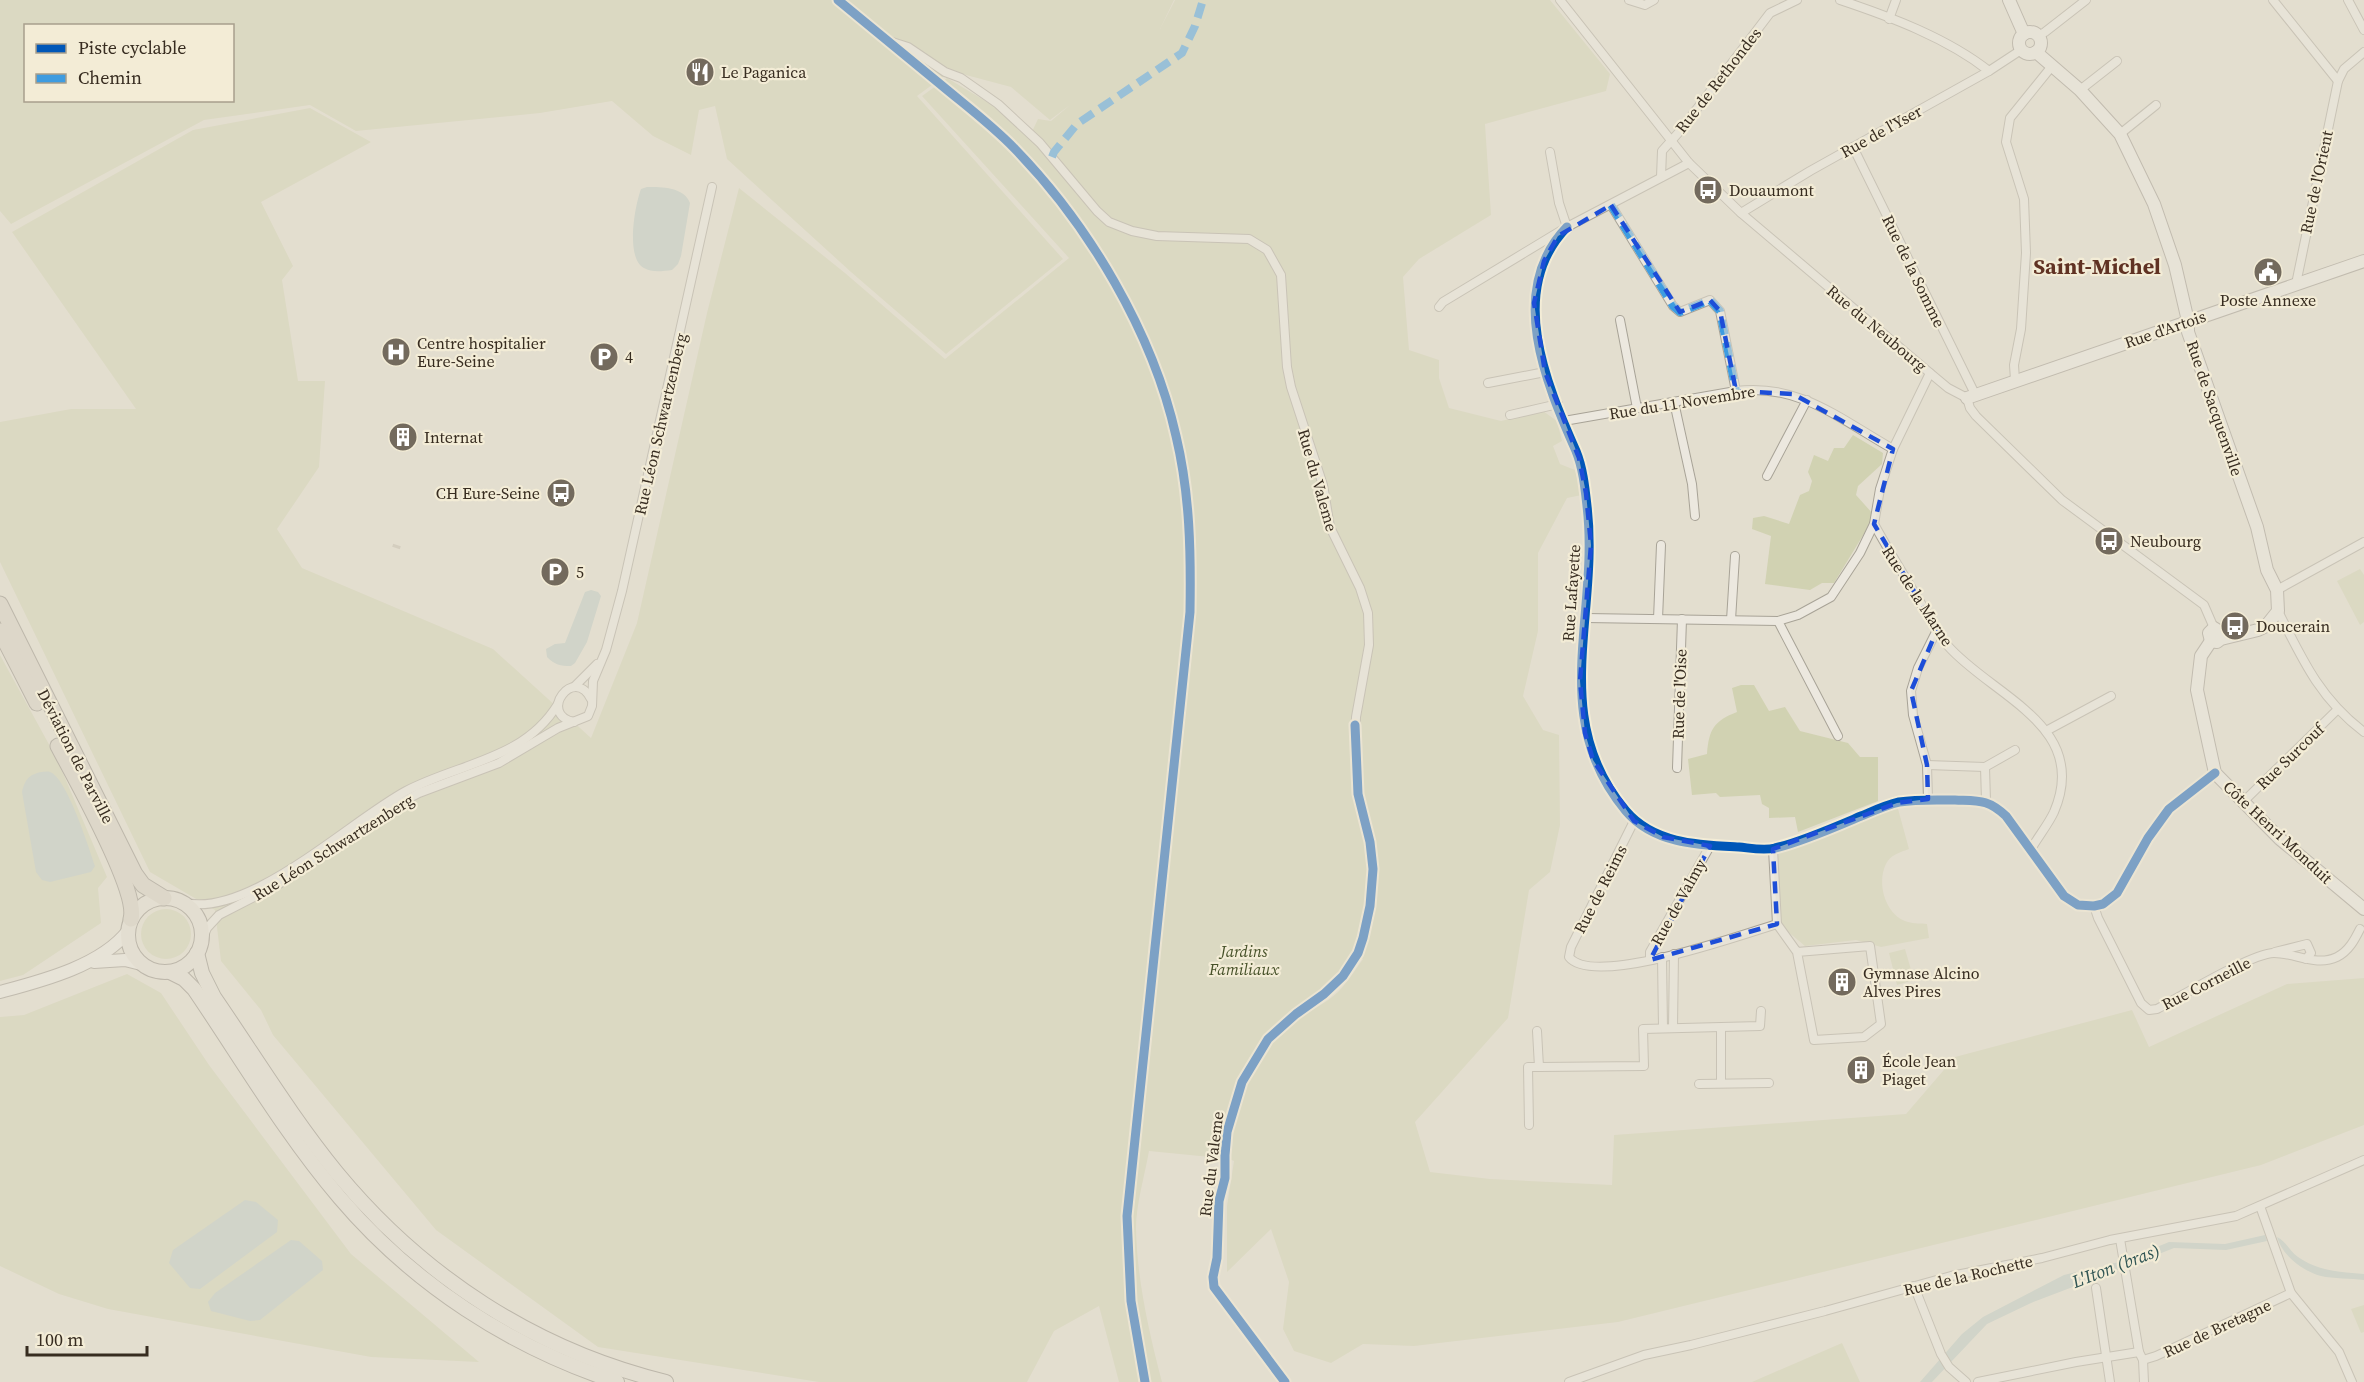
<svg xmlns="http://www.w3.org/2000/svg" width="2364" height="1382" font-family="'Source Serif 4',serif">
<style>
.green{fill:#d1d2b2;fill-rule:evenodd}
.water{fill:#bac8c0}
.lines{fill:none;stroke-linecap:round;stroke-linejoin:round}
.street-tunnel{stroke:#c1baac;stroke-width:8;stroke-dasharray:8 4;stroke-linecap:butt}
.street-casing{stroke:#a8a397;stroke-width:10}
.secondary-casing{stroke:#989288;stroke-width:14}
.primary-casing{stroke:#8e887e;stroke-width:16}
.highway-casing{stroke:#8e887e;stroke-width:17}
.street{stroke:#ece8df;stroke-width:8}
.secondary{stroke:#ece8df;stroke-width:12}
.primary{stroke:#e3ded2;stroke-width:14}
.highway{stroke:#d5cec0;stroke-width:15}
.quiet{stroke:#3e9ce0;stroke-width:8;stroke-dasharray:15 8;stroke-linecap:butt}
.cycleway-casing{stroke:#f3ecd6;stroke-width:13}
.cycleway{stroke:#0057b8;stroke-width:9}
.marked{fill:none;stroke:#1d4ed8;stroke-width:4.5;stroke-dasharray:12 8;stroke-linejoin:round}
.labels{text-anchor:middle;stroke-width:4.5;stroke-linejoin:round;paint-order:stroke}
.poi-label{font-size:16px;fill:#372c20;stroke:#f3ecd6;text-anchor:start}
.street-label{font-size:16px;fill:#372c20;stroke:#f3ecd6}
.park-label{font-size:16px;font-style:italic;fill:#465128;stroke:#f3ecd6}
.water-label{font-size:18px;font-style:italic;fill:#305554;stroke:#f3ecd6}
.district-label{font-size:22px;font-weight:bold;fill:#603223;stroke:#f3ecd6}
</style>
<rect width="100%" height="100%" fill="#e3decf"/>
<g class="green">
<path d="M0,0H1174L1160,29L1175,0H1550L1610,74L1606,91L1485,124L1491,215L1419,259L1403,277L1409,350L1439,360V378L1449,408L1501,421L1543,411L1557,421L1562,441L1553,446L1560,464L1575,470L1582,495L1567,498L1538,553V631L1523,696L1543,730L1559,735L1560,825L1550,872L1529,890L1508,1018L1415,1122L1430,1172L1490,1179L1612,1185L1614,1135L1906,1114L1955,1057L2132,1010L2149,1047L2287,984L2364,978V1125L2261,1165L1618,1322L1414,1346L1363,1344L1331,1363L1294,1351L1283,1329L1289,1282L1271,1229L1227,1272V1206L1234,1161L1229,1159C1235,1114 1247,1066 1280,1032C1296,1016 1321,1008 1338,992C1347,983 1355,970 1363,959L1353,954L1332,981L1260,1041L1237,1082L1225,1123L1220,1158L1149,1151C1145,1174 1136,1205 1136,1228C1137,1280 1149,1332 1162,1382H1119L1099,1306L1054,1331L1027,1382H819L598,1347L436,1230L273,1035L261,1010L221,961L215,910L150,872L0,562V422L71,409H136L12,232L193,130L310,108L371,142L261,202L293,266L282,280L298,381H325L319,467L277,529L302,568L493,649L591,738L637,623L707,313L739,188L845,273L945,359L1069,258L922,96L947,78L994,106L1029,138L1038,119L1051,121L1070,105L1050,120L1011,87L951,71L917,96L1063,259L946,354L851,272L727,159L715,106L699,110L691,155L653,136L612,101L540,113L356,131L310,105L204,120L11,224L0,211ZM26,26H232V100H26Z"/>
<polygon points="1853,435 1883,453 1882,464 1858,486 1856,495 1873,514 1865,532 1834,583 1822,583 1810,590 1765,584 1771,536 1752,529 1753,518 1764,516 1789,524 1800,495 1809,491 1812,481 1808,472 1814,455 1828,461 1834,448 1844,448"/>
<polygon points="2360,569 2364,575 2364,622 2360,625 2337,581"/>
<polygon points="0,655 57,759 107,877 98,888 101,923 23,975 0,981"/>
<path d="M1741,685H1754L1769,711L1785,707L1800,731L1848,743L1860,757H1878V801L1798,832L1795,817L1769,818V808L1762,804L1760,795L1720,797L1716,793L1692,795L1688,759L1707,754C1709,729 1714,721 1737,712L1732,688Z"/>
<path d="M1897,805L1909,849C1901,852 1890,855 1886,864C1876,884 1886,916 1908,922C1914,924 1922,923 1927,924L1929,938L1881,947L1856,940L1805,946L1780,925L1775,860L1778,854L1786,848Z"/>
<circle cx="166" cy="934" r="25"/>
<polygon points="1905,949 1914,980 1897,985 1889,953"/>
<polygon points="127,974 161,993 209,1065 351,1254 479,1362 371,1357 108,1309 59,1294 0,1266 0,1017 24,1015"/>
<polygon points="2364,1305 2364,1332 2361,1333 2351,1309"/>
<polygon points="1842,1343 1860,1382 1752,1382"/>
</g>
<g class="water">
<path d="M647,187C662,187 684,187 690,203L681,256L678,264L672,270C663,271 652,273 644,268C625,258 635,205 641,189Z"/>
<path d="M591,590L598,592L601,596L587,642L575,663L571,666C560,666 555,665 547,657L546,649L555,644L565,643L585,592Z"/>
<path d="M41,772C44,772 47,771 50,772C67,778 89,848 95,866L91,872L50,882L42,880L36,872L22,792C25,780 28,775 41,772Z"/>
<polygon points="245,1200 256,1202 278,1220 277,1232 200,1289 190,1288 169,1263 173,1250"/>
<polygon points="2265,1235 2267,1241 2226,1250 2174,1248 2131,1265 2130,1258 2169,1242 2225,1244"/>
<path d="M2277,1237C2287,1242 2289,1251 2298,1257C2318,1271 2340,1272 2364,1274V1280C2351,1278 2333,1279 2321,1276C2302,1271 2282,1255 2277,1237Z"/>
<polygon points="291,1240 299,1241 322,1261 323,1270 260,1320 250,1321 211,1311 208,1302 215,1293"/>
<polygon points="2119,1262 2120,1269 2031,1303 1987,1324 1932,1382 1920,1382 1962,1334 1983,1317 2064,1275 2076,1272 2077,1278 2106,1268 2106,1265"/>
</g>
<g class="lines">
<polyline class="street-tunnel" points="396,548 397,545"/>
<g class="street-casing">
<g id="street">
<polyline points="1560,0 1689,163 1741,213 1930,373 1948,388 1967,398 1970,408 1976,416 2062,500 2204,605 2214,628"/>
<polyline points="1629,0 1645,5 1654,0"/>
<path d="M1840,0C1891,17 1947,38 1989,71"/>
<polyline points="2273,0 2338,81"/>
<polyline points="2348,0 2364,30"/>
<polyline points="1889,19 1896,0"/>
<polyline points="2038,36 2045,32 2086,0"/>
<polyline points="886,40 908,47 945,72 961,78 998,104 1040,143 1097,211 1109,222 1132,231 1157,236 1249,239 1267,250 1281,275 1287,367 1291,387 1323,485 1330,527 1360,588 1368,613 1369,645 1356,717 1355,742 1359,802 1370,842 1373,869 1370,906 1360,947 1354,960 1334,985 1296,1014 1268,1039 1242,1082 1228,1126 1225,1155 1225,1178 1219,1201 1217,1258 1213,1283 1222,1299 1285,1382"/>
<polyline points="2080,90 2117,61"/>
<polyline points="2120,134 2156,105"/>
<polyline points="1853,147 1975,394"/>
<polyline points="1550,152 1559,203 1567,227"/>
<polyline points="1661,177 1662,151 1680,131 1770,13 1797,0"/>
<polyline points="1611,205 1673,306 1680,312 1710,300 1720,311 1736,391"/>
<polyline points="1741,213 1810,171 1989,71 2021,50"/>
<path d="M1567,227C1506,290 1546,383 1576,451C1583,468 1585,488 1587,506C1600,615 1547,717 1626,811C1654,844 1699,845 1739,847C1750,848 1764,851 1775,848C1801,842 1835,827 1861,816C1873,811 1886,805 1899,802C1918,799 1936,800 1955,800C1979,801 1988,799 2006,816L2064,896L2078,905L2094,906L2103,904L2117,893L2148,838L2169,809L2215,773"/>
<polyline points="2296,284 2338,81 2344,69 2364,52"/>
<polyline points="1439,307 1443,302 1567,227 1689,163"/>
<polyline points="1620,320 1637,408"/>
<polyline points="2015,380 2014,365 2021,329 2026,253 2024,199 2006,142 2010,118 2052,66"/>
<polyline points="1488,383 1545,372"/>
<polyline points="1674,402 1692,484 1695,516"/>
<polyline points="1510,415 1558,404"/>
<path d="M1564,421L1736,391C1799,383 1840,419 1893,449"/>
<polyline points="1767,476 1807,400"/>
<path d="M1874,524C1891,555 1910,585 1928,615C1935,625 1940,637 1948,646C1992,696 2091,726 2054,812C2048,825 2037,838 2030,851"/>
<polyline points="2277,590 2364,542"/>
<path d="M2278,611C2302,659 2320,699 2364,732"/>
<polyline points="1586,618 1778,621 1798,615 1831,597 1860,553 1874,524 1880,489 1893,449 1930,373"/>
<polyline points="1658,619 1661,545"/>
<polyline points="1731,620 1735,556"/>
<polyline points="1778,621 1838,736"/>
<polyline points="574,687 597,664"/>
<path d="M574,722C537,714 574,665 591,699"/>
<polyline points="2046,731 2111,696"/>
<polyline points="1927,765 1985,767 2015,750"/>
<polyline points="1985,767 1986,801"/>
<polyline points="1677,768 1682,619"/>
<polyline points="1928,799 1927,765 1913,715 1911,691 1918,668 1937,630"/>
<polyline points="2243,802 2337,710"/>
<path d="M1634,821L1571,947L1569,957C1593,988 1741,935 1777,924L1773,849"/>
<path d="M182,902C246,921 350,821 406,791C459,763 524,760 558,704"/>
<path d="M2094,906L2098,918L2141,1003L2149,1010L2157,1009C2180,997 2252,953 2274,953C2296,953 2316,967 2337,957C2349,951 2355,939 2360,929"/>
<polyline points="1777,924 1797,952 1814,1040 1864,1037 1881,1024 1870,946 1797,952"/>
<polyline points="202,941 207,928 219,915 279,884 396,805 419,793 499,763 558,728 588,716 592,706 593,681 606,650 622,591 712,187"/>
<polyline points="2275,952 2307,944 2311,953 2306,959"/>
<polyline points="1662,957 1663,1028"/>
<polyline points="1650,960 1650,952 1710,846"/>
<polyline points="1673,1028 1674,954"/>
<polyline points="1537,1031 1539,1067 1644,1066 1643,1029 1760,1026 1761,1011"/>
<polyline points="1721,1083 1721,1028"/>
<polyline points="1699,1084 1769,1083"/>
<polyline points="1529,1125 1528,1067 1539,1067"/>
<polyline points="2260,1206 2291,1293 2339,1352 2352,1382"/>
<polyline points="2120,1239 2139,1352 2143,1360 2144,1382"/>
<polyline points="1914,1286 1941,1354 1949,1367 1966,1382"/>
<polyline points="2096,1288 2110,1382"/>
<polyline points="2143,1360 2156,1356 2291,1293"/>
<polyline points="1569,1382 1644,1355 1691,1345 1825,1311 1951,1276 2042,1258 2110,1240 2236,1216 2364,1160"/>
<polyline points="1978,1382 2076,1362 2139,1352"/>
</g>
</g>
<g class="secondary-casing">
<g id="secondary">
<polyline points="2009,0 2024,34"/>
<circle cx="2030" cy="43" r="11"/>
<polyline points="2036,52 2080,90 2120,134 2154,204 2175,265 2188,321 2188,332 2257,527 2267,570 2277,590 2278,611 2266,626 2258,630 2221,639 2217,642 2211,641 2209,633 2214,628 2222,633 2221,639"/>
<polyline points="1967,398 2364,261"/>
<polyline points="2211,641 2201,656 2197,690 2215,773 2280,839 2364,909"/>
<polyline points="94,962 125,960 141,964"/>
<path d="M0,992C41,981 101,966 128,931"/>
</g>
</g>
<g class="primary-casing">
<g id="primary">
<circle cx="165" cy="935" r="37"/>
<path d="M197,953L202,973L214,997C254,1055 292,1118 337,1173C422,1276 535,1350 666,1382"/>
<path d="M170,972L184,979L194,989C241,1058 286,1135 340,1198C413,1284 510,1347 617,1382"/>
</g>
</g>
<g class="highway-casing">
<g id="highway">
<polyline points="0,604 135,874 143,885 164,898"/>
<polyline points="0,631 37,703"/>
<path d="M58,746C74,776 139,891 131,919"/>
</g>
</g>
<use href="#street" class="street"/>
<use href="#secondary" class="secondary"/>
<use href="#primary" class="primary"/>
<use href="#highway" class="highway"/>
<g class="quiet">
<polyline points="1052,157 1054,152 1077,124 1182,53 1195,26 1203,0"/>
<polyline points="1611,205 1673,306 1680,312 1710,300 1720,311 1736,391"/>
</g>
<g class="cycleway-casing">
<g id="cycleway">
<path d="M838,0C872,28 906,56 940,84C965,105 992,125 1015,149C1089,225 1153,333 1176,436C1190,494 1191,553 1190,612L1127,1216L1131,1301L1145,1382"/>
<path d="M1567,227C1506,290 1546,383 1576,451C1583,468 1585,488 1587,506C1600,615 1547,717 1626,811C1654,844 1699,845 1739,847C1750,848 1764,851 1775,848C1801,842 1835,827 1861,816C1873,811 1886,805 1899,802C1918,799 1936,800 1955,800C1979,801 1988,799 2006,816L2064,896L2078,905L2094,906L2103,904L2117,893L2148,838L2169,809L2215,773"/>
<polyline points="1285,1382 1214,1287 1213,1277 1217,1258 1219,1201 1225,1178 1225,1155 1227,1132 1242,1082 1268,1039 1296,1014 1324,994 1343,976 1358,953 1363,938 1370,906 1373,869 1370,842 1358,794 1355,725"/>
</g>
</g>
<use href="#cycleway" class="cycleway"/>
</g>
<path d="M0 0H2364V1382H0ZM1611,205L1680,312L1710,300L1720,311L1736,391L1793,394L1893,449L1874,524L1937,630L1911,691L1927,765L1928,799L1897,803L1773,849L1777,924L1650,960L1710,846L1663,837L1634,821L1593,760L1585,733L1580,681L1591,545L1586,493L1579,458L1545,372L1534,303L1544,261L1558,236Z" fill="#e3decf" fill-opacity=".55" fill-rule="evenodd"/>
<path class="marked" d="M1611,205L1680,312L1710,300L1720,311L1736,391L1793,394L1893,449L1874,524L1937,630L1911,691L1927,765L1928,799L1897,803L1773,849L1777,924L1650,960L1710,846L1663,837L1634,821L1593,760L1585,733L1580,681L1591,545L1586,493L1579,458L1545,372L1534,303L1544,261L1558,236Z"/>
<defs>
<g id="restaurant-disc" transform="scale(1.5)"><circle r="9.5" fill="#736a5d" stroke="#f3ecd6"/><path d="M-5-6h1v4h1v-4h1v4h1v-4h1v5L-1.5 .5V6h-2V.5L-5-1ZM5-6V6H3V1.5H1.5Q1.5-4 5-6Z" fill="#fff"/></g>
<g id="bus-disc" transform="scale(1.5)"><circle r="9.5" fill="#736a5d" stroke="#f3ecd6"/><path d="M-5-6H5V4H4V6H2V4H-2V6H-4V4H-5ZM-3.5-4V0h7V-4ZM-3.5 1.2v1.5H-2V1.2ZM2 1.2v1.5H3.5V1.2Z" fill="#fff"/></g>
<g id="civic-disc" transform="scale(1.5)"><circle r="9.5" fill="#736a5d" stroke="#f3ecd6"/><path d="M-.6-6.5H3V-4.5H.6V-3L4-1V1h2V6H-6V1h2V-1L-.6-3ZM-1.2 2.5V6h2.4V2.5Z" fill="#fff"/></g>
<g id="hospital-disc" transform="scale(1.5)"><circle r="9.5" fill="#736a5d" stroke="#f3ecd6"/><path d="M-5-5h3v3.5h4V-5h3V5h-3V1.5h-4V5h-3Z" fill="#fff"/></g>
<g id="parking-disc" transform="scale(1.5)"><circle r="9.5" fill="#736a5d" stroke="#f3ecd6"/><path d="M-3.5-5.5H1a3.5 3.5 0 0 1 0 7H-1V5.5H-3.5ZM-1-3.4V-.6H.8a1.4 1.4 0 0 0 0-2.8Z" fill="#fff"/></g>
<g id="building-disc" transform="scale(1.5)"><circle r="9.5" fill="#736a5d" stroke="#f3ecd6"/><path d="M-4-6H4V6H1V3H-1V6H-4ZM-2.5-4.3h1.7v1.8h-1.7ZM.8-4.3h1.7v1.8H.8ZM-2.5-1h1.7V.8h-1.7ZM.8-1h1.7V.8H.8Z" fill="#fff"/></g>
</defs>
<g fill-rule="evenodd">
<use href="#restaurant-disc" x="700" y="72"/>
<use href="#bus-disc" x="1708" y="190"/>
<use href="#civic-disc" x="2268" y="272"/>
<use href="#hospital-disc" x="396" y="352"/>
<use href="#parking-disc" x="604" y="357"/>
<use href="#building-disc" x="403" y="437"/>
<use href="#bus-disc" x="561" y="493"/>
<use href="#bus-disc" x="2109" y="541"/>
<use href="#parking-disc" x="555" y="572"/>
<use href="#bus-disc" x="2235" y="626"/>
<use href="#building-disc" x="1842" y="982"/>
<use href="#building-disc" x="1861" y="1070"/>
</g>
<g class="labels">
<g class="poi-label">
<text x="721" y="78">Le Paganica</text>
<text x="1729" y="196">Douaumont</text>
<text x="2268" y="306" text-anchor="middle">Poste Annexe</text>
<text x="417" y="349">Centre hospitalier<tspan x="417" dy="18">Eure-Seine</tspan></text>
<text x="625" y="363">4</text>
<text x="424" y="443">Internat</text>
<text x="540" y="499" text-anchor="end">CH Eure-Seine</text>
<text x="2130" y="547">Neubourg</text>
<text x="576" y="578">5</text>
<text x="2256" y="632">Doucerain</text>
<text x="1863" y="979">Gymnase Alcino<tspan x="1863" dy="18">Alves Pires</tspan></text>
<text x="1882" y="1067">École Jean<tspan x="1882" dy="18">Piaget</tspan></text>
</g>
<g class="street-label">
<text transform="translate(1718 80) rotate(-52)" y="6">Rue de Rethondes</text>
<text transform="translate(1881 131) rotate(-29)" y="6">Rue de l'Yser</text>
<text transform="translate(2316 182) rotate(-78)" y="6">Rue de l'Orient</text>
<text transform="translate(1914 271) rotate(64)" y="6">Rue de la Somme</text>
<text transform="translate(1877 328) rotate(40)" y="6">Rue du Neubourg</text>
<text transform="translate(2165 329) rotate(-19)" y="6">Rue d'Artois</text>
<text transform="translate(1682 402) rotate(-9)" y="6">Rue du 11 Novembre</text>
<text transform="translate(2215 408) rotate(71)" y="6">Rue de Sacquenville</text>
<text transform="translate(660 424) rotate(-77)" y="6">Rue Léon Schwartzenberg</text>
<text transform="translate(1318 480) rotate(74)" y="6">Rue du Valeme</text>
<text transform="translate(1571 593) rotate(-86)" y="6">Rue Lafayette</text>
<text transform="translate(1918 596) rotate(57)" y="6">Rue de la Marne</text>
<text transform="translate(1679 694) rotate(-88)" y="6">Rue de l'Oise</text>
<text transform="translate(76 756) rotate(63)" y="6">Déviation de Parville</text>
<text transform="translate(2290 756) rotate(-44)" y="6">Rue Surcouf</text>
<text transform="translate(2278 832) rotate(43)" y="6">Côte Henri Monduit</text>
<text transform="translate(333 847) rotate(-32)" y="6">Rue Léon Schwartzenberg</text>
<text transform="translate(1600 889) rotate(-63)" y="6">Rue de Reims</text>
<text transform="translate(1678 902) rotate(-61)" y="6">Rue de Valmy</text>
<text transform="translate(2206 983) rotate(-27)" y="6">Rue Corneille</text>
<text transform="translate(1211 1164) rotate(-83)" y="6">Rue du Valeme</text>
<text transform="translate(1968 1275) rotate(-13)" y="6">Rue de la Rochette</text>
<text transform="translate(2217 1328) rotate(-25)" y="6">Rue de Bretagne</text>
</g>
<g class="park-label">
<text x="1244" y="957">Jardins<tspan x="1244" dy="18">Familiaux</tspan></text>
</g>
<g class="water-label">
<text transform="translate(2116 1266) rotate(-21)" y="6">L'Iton (bras)</text>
</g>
<g class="district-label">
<text x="2097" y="274">Saint-Michel</text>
</g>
</g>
<rect x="24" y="24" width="210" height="78" fill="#f3ecd6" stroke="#a89f8d" stroke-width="1.5"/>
<rect x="36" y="44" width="30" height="9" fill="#0057b8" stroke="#a89f8d" stroke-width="1.5"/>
<text x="78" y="54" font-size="18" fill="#372c20">Piste cyclable</text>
<rect x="36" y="74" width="30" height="9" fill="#3e9ce0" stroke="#a89f8d" stroke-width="1.5"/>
<text x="78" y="84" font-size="18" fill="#372c20">Chemin</text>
<path d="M27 1346v9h120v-9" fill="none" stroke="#372c20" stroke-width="3"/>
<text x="36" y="1346" font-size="18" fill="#372c20" stroke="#f3ecd6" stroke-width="4.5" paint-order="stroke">100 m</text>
</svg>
